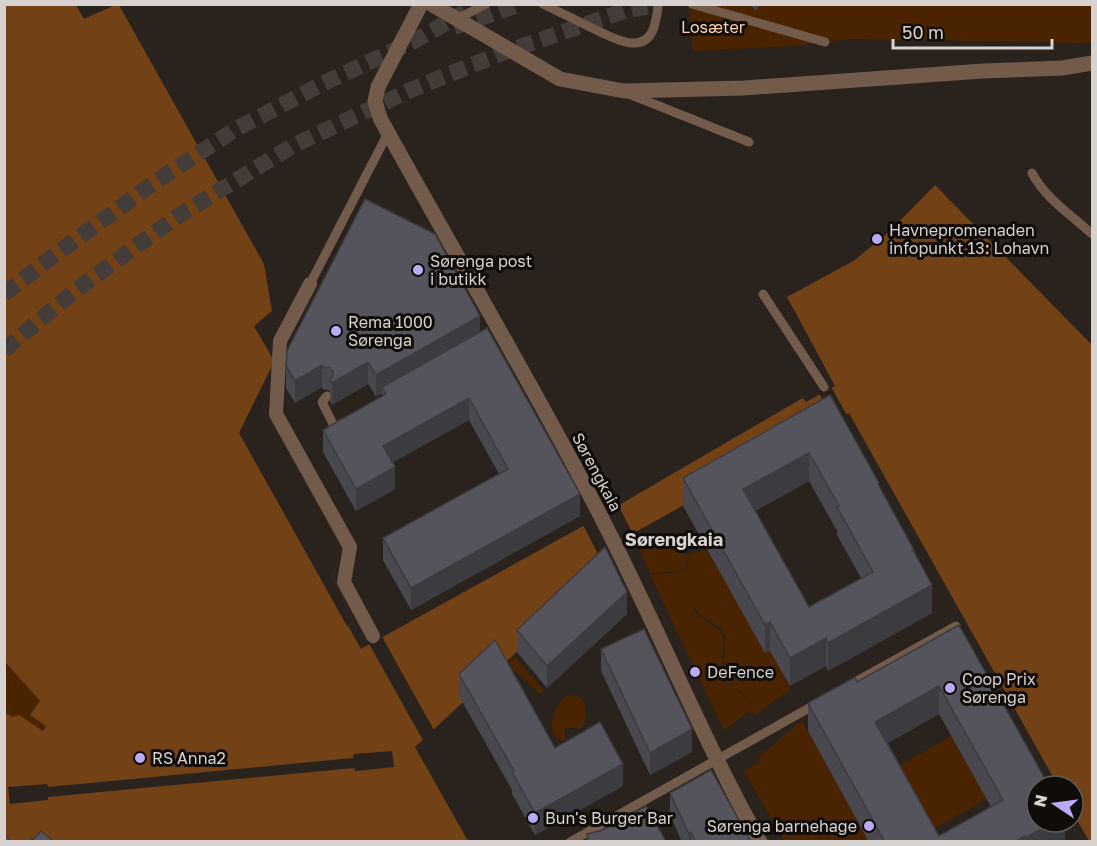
<svg xmlns="http://www.w3.org/2000/svg" width="1097" height="846" font-family="'Golos Text',sans-serif">
<style>
.green{fill:#4a2300;fill-rule:evenodd}
.water{fill:#734116}
.pier{fill:#29221d}
.lines{fill:none;stroke-linecap:round;stroke-linejoin:round}
.trunk-tunnel{stroke:#433c38;stroke-width:16;stroke-dasharray:16 8;stroke-linecap:butt}
.service{stroke:#735b4b;stroke-width:9}
.pedestrian{stroke:#735b4b;stroke-width:14}
.tertiary{stroke:#735b4b;stroke-width:15}
.wall{fill:#49484f;fill-rule:evenodd}
.shaded-wall{fill:#3c3b40}
.building{fill:#55545c;stroke:#3c3b40;stroke-width:1.5;fill-rule:evenodd}
.poi-dot{fill:#bbaaf6;stroke:#0f0c0a;stroke-width:2}
.labels{text-anchor:middle;stroke-width:6;stroke-linejoin:round;paint-order:stroke}
.park-label{font-size:16px;fill:#ffcfac;stroke:#0f0c0a}
.poi-label{font-size:16px;fill:#d7d2cf;stroke:#0f0c0a;text-anchor:start}
.street-label{font-size:16px;fill:#d7d2cf;stroke:#0f0c0a}
.neighbourhood-label{font-size:18px;font-weight:bold;fill:#d7d2cf;stroke:#0f0c0a}
</style>
<rect width="100%" height="100%" fill="#29221d"/>
<g class="green">
<polygon points="690,5 1092,5 1092,41 1083,43 852,39 793,46 693,51 689,17"/>
<polygon points="675,534 683,545 687,570 650,574 638,546"/>
<path d="M707,550L766,652L770,650L791,689L754,716L750,711L724,730L650,575L687,571L688,578L686,555ZM692,605L699,613L720,628L723,632L726,638L723,672V677L726,682L758,706L724,682L721,671L724,642L722,635L719,630L696,613Z"/>
<polygon points="515,657 544,691 541,694 540,694 507,664"/>
<polygon points="4,662 40,701 46,726 43,731 19,715 12,717 5,712"/>
<path d="M569,695C590,694 587,714 583,728H565V741C541,738 554,702 569,695Z"/>
<polygon points="802,720 808,732 869,841 784,841 744,771 760,762 759,757"/>
<polygon points="951,736 987,799 925,834 890,771"/>
</g>
<polygon class="water" points="5,5 76,5 84,19 115,5 119,5 264,264 272,311 254,326 273,359 271,368 275,375 263,407 341,547 333,578 354,622 348,626 361,649 583,526 794,403 803,398 806,402 835,386 787,297 855,260 890,231 935,185 1092,345 1092,841 1089,841 1073,813 1073,786 1058,786 849,413 632,534 598,555 604,570 415,747 468,841 5,841 5,712 12,717 19,715 43,731 46,726 30,715 40,701 5,662"/>
<g class="pier">
<polygon points="271,368 275,375 263,407 341,547 333,578 354,622 347,626 239,433"/>
<polygon points="830,385 848,417 836,424 818,392"/>
<polygon points="617,503 634,536 601,556 601,560 582,523"/>
<polygon points="381,635 435,732 424,742 368,642"/>
<polygon points="392,751 394,767 355,771 354,768 48,797 48,800 10,804 8,787 47,784 48,787 353,758 354,754"/>
</g>
<g class="lines">
<g class="trunk-tunnel">
<polyline points="454,27 521,4"/>
<polyline points="4,294 52,257 155,182 236,129 322,84 416,40 465,12"/>
<polyline points="4,350 77,289 178,216 294,145 413,89 497,55 624,11 661,4"/>
</g>
<g class="service">
<path d="M543,4C559,12 574,19 590,27C609,36 644,58 654,27C656,20 658,13 658,4"/>
<polyline points="692,4 825,42"/>
<polyline points="455,17 461,17 486,4"/>
<polyline points="629,94 749,142"/>
<path d="M1032,173C1046,199 1070,214 1092,234"/>
<polyline points="310,284 388,133"/>
<polyline points="763,294 824,387"/>
<polyline points="327,396 322,402 335,428 342,423"/>
<polyline points="848,686 956,626"/>
<polyline points="570,842 818,703"/>
</g>
<polyline class="pedestrian" points="310,284 280,341 276,414 350,547 344,582 373,636"/>
<g class="tertiary">
<path d="M421,4L378,87L375,101L380,118C452,249 529,378 598,511C655,620 700,735 760,842"/>
<polyline points="431,4 560,79 624,91 744,88 983,71 1062,68 1092,63"/>
</g>
</g>
<g class="wall">
<polygon points="749,4 761,4 756,10"/>
<polygon points="480,331 580,516 411,610 383,560 383,538 499,474 469,420 393,462 395,489 356,511 323,452 323,430 382,396 382,393 376,397 368,384 332,405 330,402 330,391 329,390 324,390 322,387 295,403 286,388 286,366"/>
<path d="M830,395L914,553L932,613L828,671L826,666L790,686L770,651L765,653L683,506V478ZM809,481L837,531V535L861,578L809,607L755,511Z"/>
<polygon points="627,614 547,688 517,652 517,630"/>
<path d="M959,625L1065,822V842H869L808,731V703L857,682ZM939,714L991,807L939,836L888,743Z"/>
<polygon points="601,649 692,752 650,775 601,671"/>
<polygon points="459,674 555,748 623,786 535,835 512,794 512,790 459,696"/>
<polygon points="670,793 751,842 682,842 670,815"/>
</g>
<g class="shaded-wall">
<polygon points="756,4 761,4 756,10"/>
<polygon points="480,316 480,338 382,387 382,393 376,397 376,375"/>
<polygon points="368,362 368,384 332,405 332,383"/>
<polygon points="322,365 322,387 295,403 295,381"/>
<polygon points="469,398 469,420 383,468 383,446"/>
<polygon points="809,453 809,481 743,518 743,489"/>
<polygon points="395,467 395,489 356,511 356,489"/>
<polygon points="580,494 580,516 411,610 411,588"/>
<polygon points="932,585 932,613 828,671 828,643"/>
<polygon points="627,592 627,614 547,688 547,666"/>
<polygon points="770,622 770,651 765,653 765,625"/>
<polygon points="826,638 826,666 790,686 790,658"/>
<polygon points="939,686 939,714 875,750 875,722"/>
<polygon points="692,729 692,752 650,775 650,753"/>
<polygon points="623,764 623,786 535,835 535,813"/>
<polygon points="1054,822 1065,822 1065,842 1025,842 1025,838"/>
<polygon points="691,832 691,842 689,842 689,834"/>
<polygon points="1024,836 1024,842 1015,842"/>
</g>
<g class="building">
<polygon points="365,199 435,234 480,316 376,375 368,362 332,383 330,380 333,376 333,371 329,367 324,368 322,365 295,381 286,366 287,351"/>
<polygon points="487,328 580,494 411,588 383,538 508,469 469,398 383,446 395,467 356,489 323,430 386,394 382,387"/>
<path d="M830,395L879,483L878,484L914,550H913L932,585L828,643L826,638L790,658L770,622L765,625L683,478ZM809,453L839,506L837,507L873,572L809,607L743,489Z"/>
<polygon points="605,547 627,592 547,666 517,630"/>
<path d="M959,625L1049,786H1037V822H1054L1025,838L1024,836L1015,842H885L808,703L855,677L857,682ZM939,686L1003,800L939,836L875,722Z"/>
<polygon points="644,629 692,729 650,753 601,649"/>
<polygon points="495,640 555,748 600,722 623,764 535,813 512,772 514,771 459,674"/>
<polygon points="711,770 751,842 696,842 691,832 689,834 670,793"/>
<polygon points="646,806 665,840 662,842 583,842 588,839 587,834 603,830 615,823 619,825 623,825 626,822 626,817"/>
<polygon points="41,831 54,842 28,842 31,838 33,840"/>
<polygon points="4,835 12,842 4,842"/>
</g>
<g class="poi-dot">
<circle cx="877" cy="239" r="6"/>
<circle cx="418" cy="270" r="6"/>
<circle cx="336" cy="331" r="6"/>
<circle cx="695" cy="672" r="6"/>
<circle cx="950" cy="688" r="6"/>
<circle cx="140" cy="758" r="6"/>
<circle cx="533" cy="818" r="6"/>
<circle cx="869" cy="826" r="6"/>
</g>
<g class="labels">
<g class="park-label">
<text x="713" y="33">Losæter</text>
</g>
<g class="poi-label">
<text x="889" y="236">Havnepromenaden<tspan x="889" dy="18">infopunkt 13: Lohavn</tspan></text>
<text x="430" y="267">Sørenga post<tspan x="430" dy="18">i butikk</tspan></text>
<text x="348" y="328">Rema 1000<tspan x="348" dy="18">Sørenga</tspan></text>
<text x="707" y="678">DeFence</text>
<text x="962" y="685">Coop Prix<tspan x="962" dy="18">Sørenga</tspan></text>
<text x="152" y="764">RS Anna2</text>
<text x="545" y="824">Bun's Burger Bar</text>
<text x="857" y="832" text-anchor="end">Sørenga barnehage</text>
</g>
<g class="street-label">
<text transform="translate(597 472) rotate(62)" y="6">Sørengkaia</text>
</g>
<g class="neighbourhood-label">
<text x="674" y="546">Sørengkaia</text>
</g>
</g>
<rect width="1097" height="846" fill="none" stroke="#d7d2cf" stroke-width="12"/>
<g transform="translate(1055 804) rotate(283)"><circle r="28" fill="#0f0c0a" stroke="#5f5b59" stroke-width="1.5"/>
<path d="M0-4.5L10 22L0 15L-10 22Z" fill="#bbaaf6"/>
<text y="-9" font-size="16" font-weight="bold" text-anchor="middle" fill="#d7d2cf">N</text>
</g>
<path d="M893 39v9h159v-9" fill="none" stroke="#d7d2cf" stroke-width="3"/>
<text x="902" y="39" font-size="18" fill="#d7d2cf" stroke="#0f0c0a" stroke-width="4.5" paint-order="stroke">50 m</text>
</svg>
